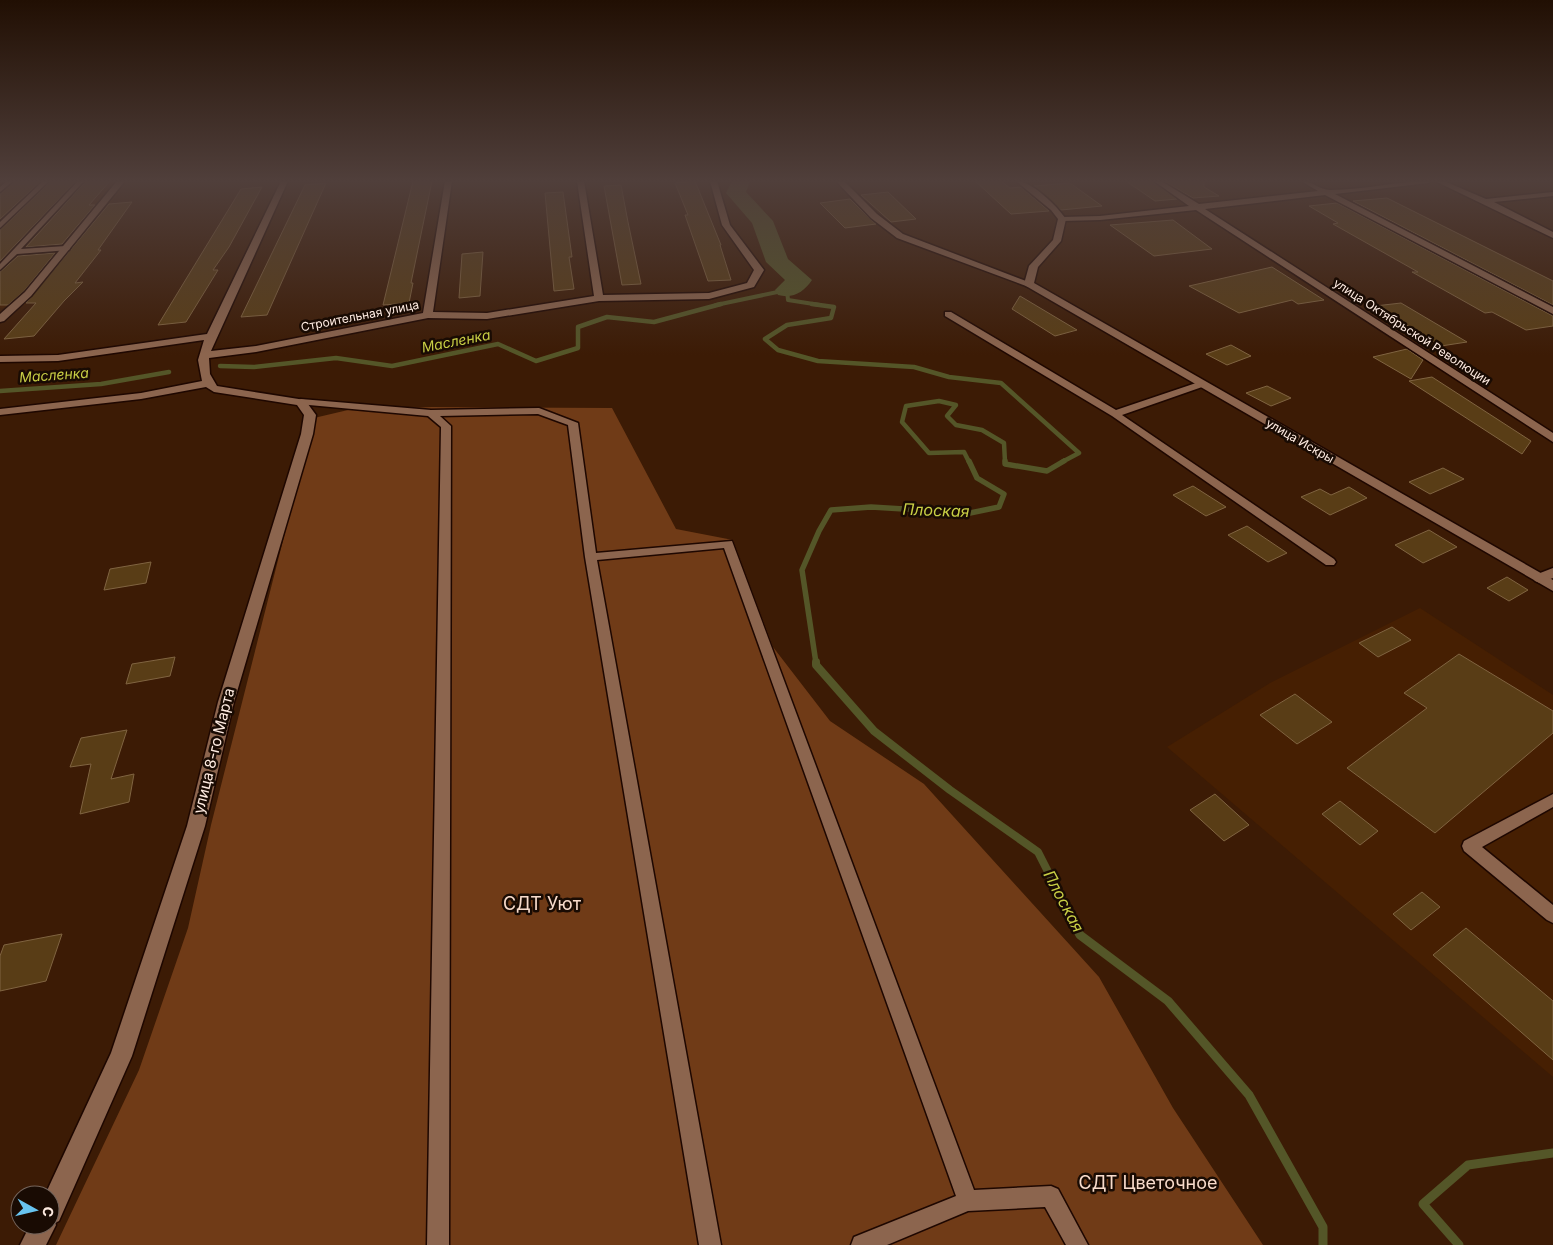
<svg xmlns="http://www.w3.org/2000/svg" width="1553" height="1245" font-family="Inter,sans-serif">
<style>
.built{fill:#461f02}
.green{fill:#703b17}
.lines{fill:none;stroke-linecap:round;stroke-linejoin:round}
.stream-far4{stroke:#545628;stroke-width:4}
.stream-far3{stroke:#545628;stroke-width:4.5}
.stream-far2{stroke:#545628;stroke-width:5.5}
.stream-far1{stroke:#545628;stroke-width:8}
.stream{stroke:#545628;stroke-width:9}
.river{fill:#545628;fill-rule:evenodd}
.building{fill:#593d16;stroke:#806441}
.service-casing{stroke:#1e0700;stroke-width:3}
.minor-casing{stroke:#1e0700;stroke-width:3}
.secondary-casing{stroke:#1e0700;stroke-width:3}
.service{fill:#8c654e;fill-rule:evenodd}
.minor{fill:#8c654e;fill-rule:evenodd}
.secondary{fill:#8c654e;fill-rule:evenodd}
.labels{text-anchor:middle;stroke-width:5;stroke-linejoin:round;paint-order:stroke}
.far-street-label{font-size:12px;fill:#feebe1;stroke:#190b03}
.far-water-label{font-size:14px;font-style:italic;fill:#c9cf45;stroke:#190b03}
.street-label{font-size:15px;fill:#feebe1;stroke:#190b03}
.water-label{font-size:16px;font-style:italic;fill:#c9cf45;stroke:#190b03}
.near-park-label{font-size:18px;fill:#f8dbcb;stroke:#190b03}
</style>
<rect width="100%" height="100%" fill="#3c1b05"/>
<g class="built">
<polygon points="0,181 129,181 25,305 0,308"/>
<polygon points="1420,608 1553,695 1553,1077 1167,747 1270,683"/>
</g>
<polygon class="green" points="432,407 612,408 676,529 733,540 773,647 830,721 924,784 1099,977 1173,1108 1263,1245 56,1245 139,1070 188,928 211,825 314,418 348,410"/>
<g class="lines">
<polyline class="stream-far4" points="716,305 787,290 788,300 820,305"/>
<g class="stream-far3">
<polyline points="812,304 834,307 831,318 787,325 765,339 778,350 818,361 914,367 949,377 1001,383 1079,453 1062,462"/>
<polyline points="220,366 254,367 336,358 392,366 498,344 536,361 578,348 578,327 607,317 654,322 721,304"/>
<polyline points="0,391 101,384 169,372"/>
<polyline points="969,462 964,452 929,453 902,422 906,406 939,401 956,405 947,416 956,425 982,430 1004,443 1005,462"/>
</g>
<g class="stream-far2">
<polyline points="1005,461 1005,464 1047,471 1064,461"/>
<polyline points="816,663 802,570 819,531 831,510 871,507 970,513 999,507 1004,494 977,478 969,461"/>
</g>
<polyline class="stream-far1" points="816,662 816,665 874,731 950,790 1038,852 1072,919"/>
<g class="stream">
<polyline points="1071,918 1080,935 1168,1001 1249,1095 1323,1227 1323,1245"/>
<polyline points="1459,1245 1423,1204 1468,1165 1553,1153"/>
</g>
<path class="river" d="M732,181H750L746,192L773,221L788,259L812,280C804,292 793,299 778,295L775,290L785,280L766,262L752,223L726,193Z"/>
</g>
<g class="building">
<polygon points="15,181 41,181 0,219 0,194"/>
<polygon points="51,181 76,181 0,261 0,230"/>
<polygon points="86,181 110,181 89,205 95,205 62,244 26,247"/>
<polygon points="413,181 432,181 411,283 413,283 409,303 383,305"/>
<polygon points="695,181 721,245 720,245 731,280 708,281 685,215 688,215 675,183"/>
<polygon points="975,181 1001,181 1010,188 1021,187 1049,211 1011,214"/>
<polygon points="1126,181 1152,181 1177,199 1155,201"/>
<polygon points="1164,181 1204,181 1204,187 1219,196 1193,198"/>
<polygon points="326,183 267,315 241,317 305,185"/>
<polygon points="1070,183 1102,206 1061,210 1034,186"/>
<polygon points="621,185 628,222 641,284 622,285 604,186"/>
<polygon points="262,187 229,247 213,270 218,270 186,322 158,325 241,189"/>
<polygon points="563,192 572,257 569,257 574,289 554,291 545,193"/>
<polygon points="888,192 916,219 891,222 861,195"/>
<polygon points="1387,198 1553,281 1553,305 1353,201"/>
<polygon points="850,199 870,219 876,224 845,228 820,203"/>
<polygon points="132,202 98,250 101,250 75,283 83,282 64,301 34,336 4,339 36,303 26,303 109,204"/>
<polygon points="1337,203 1553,316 1553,326 1526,330 1492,312 1485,313 1412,272 1418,272 1333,224 1338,223 1309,206"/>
<polygon points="1173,220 1212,249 1154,256 1110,225"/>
<polygon points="483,252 480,296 459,298 462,254"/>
<polygon points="55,253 24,291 8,305 0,305 0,272 18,256"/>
<polygon points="1272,267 1324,300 1298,304 1292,300 1239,313 1189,286"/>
<polygon points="1020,296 1077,330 1055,336 1012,309"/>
<polygon points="1401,303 1467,342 1441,346 1375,306"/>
<polygon points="1231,345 1251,356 1227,365 1206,354"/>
<polygon points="1407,349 1423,360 1411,379 1373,357"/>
<polygon points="1432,377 1531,441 1522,454 1409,381"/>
<polygon points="1267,386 1291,398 1271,406 1246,393"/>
<polygon points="1443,468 1464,479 1430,494 1409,482"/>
<polygon points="1193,486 1226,507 1206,516 1173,495"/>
<polygon points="1349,487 1367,498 1330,515 1301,497 1320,489 1331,495"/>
<polygon points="1247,526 1287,553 1268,562 1228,535"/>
<polygon points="1429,530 1457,547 1423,563 1395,545"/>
<polygon points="151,562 146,583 104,590 110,569"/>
<polygon points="1507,577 1528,590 1509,601 1487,588"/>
<polygon points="1392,627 1411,640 1378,657 1359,643"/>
<polygon points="1459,654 1553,711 1553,733 1435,833 1347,768 1427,708 1404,693"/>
<polygon points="175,657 170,676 126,684 132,664"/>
<polygon points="1295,694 1332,722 1297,744 1260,715"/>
<polygon points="127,730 111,779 134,774 129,802 80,814 91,764 70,767 81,738"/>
<polygon points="1215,794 1249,825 1224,841 1190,810"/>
<polygon points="1340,801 1378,831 1360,845 1322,814"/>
<polygon points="1422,892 1440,907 1411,930 1393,914"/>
<polygon points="1466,928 1553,1001 1553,1060 1433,955"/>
<polygon points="62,934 46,981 0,991 0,956 4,945"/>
</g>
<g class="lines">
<g class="service-casing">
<g id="service">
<polygon points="7,181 13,181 0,192 0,187"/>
<polygon points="43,181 49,181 0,228 0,222"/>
<polygon points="78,181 84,181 21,249 66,246 70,248 69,250 17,254 0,270 0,264"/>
<polygon points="945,312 951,312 1116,410 1199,382 1205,382 1205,386 1122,415 1334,559 1336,562 1334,565 1326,565 1112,416 945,316"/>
<polygon points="301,399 431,410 539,408 578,423 596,553 732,541 974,1190 1051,1186 1058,1189 1088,1245 1066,1245 1045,1207 968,1211 887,1245 851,1245 854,1237 956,1196 724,548 597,560 721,1245 699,1245 585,557 568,425 538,414 440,416 451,426 449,1245 427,1245 441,427 428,416 298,404 298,400"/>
<polygon points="1553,794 1553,807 1482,847 1553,905 1553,923 1547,920 1464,851 1462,846 1464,841"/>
</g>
</g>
<g class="minor-casing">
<g id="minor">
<polygon points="117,181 125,181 31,296 4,321 0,322 0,314 25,292"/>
<polygon points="281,181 288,181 211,351 256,346 423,313 445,181 452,181 433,312 487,313 594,296 577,181 584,181 603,295 709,293 747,283 754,270 722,225 710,181 717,181 730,225 764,270 754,287 709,299 599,301 487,319 428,318 256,352 209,358 210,374 217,386 305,400 316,415 313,434 234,702 205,826 132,1056 59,1221 55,1223 56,1225 46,1245 20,1245 30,1225 50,1225 50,1195 45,1195 111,1053 187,826 218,702 301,434 304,415 297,405 214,392 206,387 141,399 0,415 0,409 141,393 202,381 198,360 204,340 58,361 0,362 0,356 58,355 207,334"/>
<polygon points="836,181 844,181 877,214 903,234 1034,284 1029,287 1026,286 897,238 871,218"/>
<path d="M1154,181H1161L1199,204L1318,191L1301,181C1312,181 1320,190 1330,190C1364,190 1397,181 1431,181L1428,183L1335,194L1553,307V314L1325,195L1205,209L1553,433V442L1196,210L1100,220L1062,221L1058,219L1062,217L1100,216L1189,206Z"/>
<polygon points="1435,181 1444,181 1486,199 1553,192 1553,196 1494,202 1553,232 1553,238"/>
<polygon points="1553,568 1553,578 1540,583 1535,581 1533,578 1535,575"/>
</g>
</g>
<g class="secondary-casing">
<path id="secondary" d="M1016,181C1032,181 1057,206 1066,219L1061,241L1038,267L1034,283L1553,580V591L1026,286L1024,284L1029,266L1053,240L1058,219L1051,210Z"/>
</g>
<use href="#service" class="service"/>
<use href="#minor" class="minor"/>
<use href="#secondary" class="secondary"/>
</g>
<linearGradient id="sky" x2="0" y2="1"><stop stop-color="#210f03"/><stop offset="0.51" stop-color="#503f3b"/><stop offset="1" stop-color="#503f3b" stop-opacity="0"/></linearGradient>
<rect width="1553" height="355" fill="url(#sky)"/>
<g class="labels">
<g class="far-street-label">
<text transform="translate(360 316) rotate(-11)" y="4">Строительная улица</text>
<text transform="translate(1412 332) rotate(33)" y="4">улица Октябрьской Революции</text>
<text transform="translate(1300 441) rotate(30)" y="4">улица Искры</text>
</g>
<g class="far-water-label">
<text transform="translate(456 341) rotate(-11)" y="5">Масленка</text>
<text transform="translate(54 375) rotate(-4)" y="5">Масленка</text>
</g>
<g class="street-label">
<text transform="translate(214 751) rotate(-76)" y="5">улица 8-го Марта</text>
</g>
<g class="water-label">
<text transform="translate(936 510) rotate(2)" y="6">Плоская</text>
<text transform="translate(1064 901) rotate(62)" y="6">Плоская</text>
</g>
<g class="near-park-label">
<text x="542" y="910">СДТ Уют</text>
<text x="1148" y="1189">СДТ Цветочное</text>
</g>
</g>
<g transform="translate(35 1210) rotate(98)"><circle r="24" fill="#190b03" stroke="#75655c"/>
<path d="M0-4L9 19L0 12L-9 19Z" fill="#68c4f0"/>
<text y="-8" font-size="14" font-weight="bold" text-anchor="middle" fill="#feebe1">С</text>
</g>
</svg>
